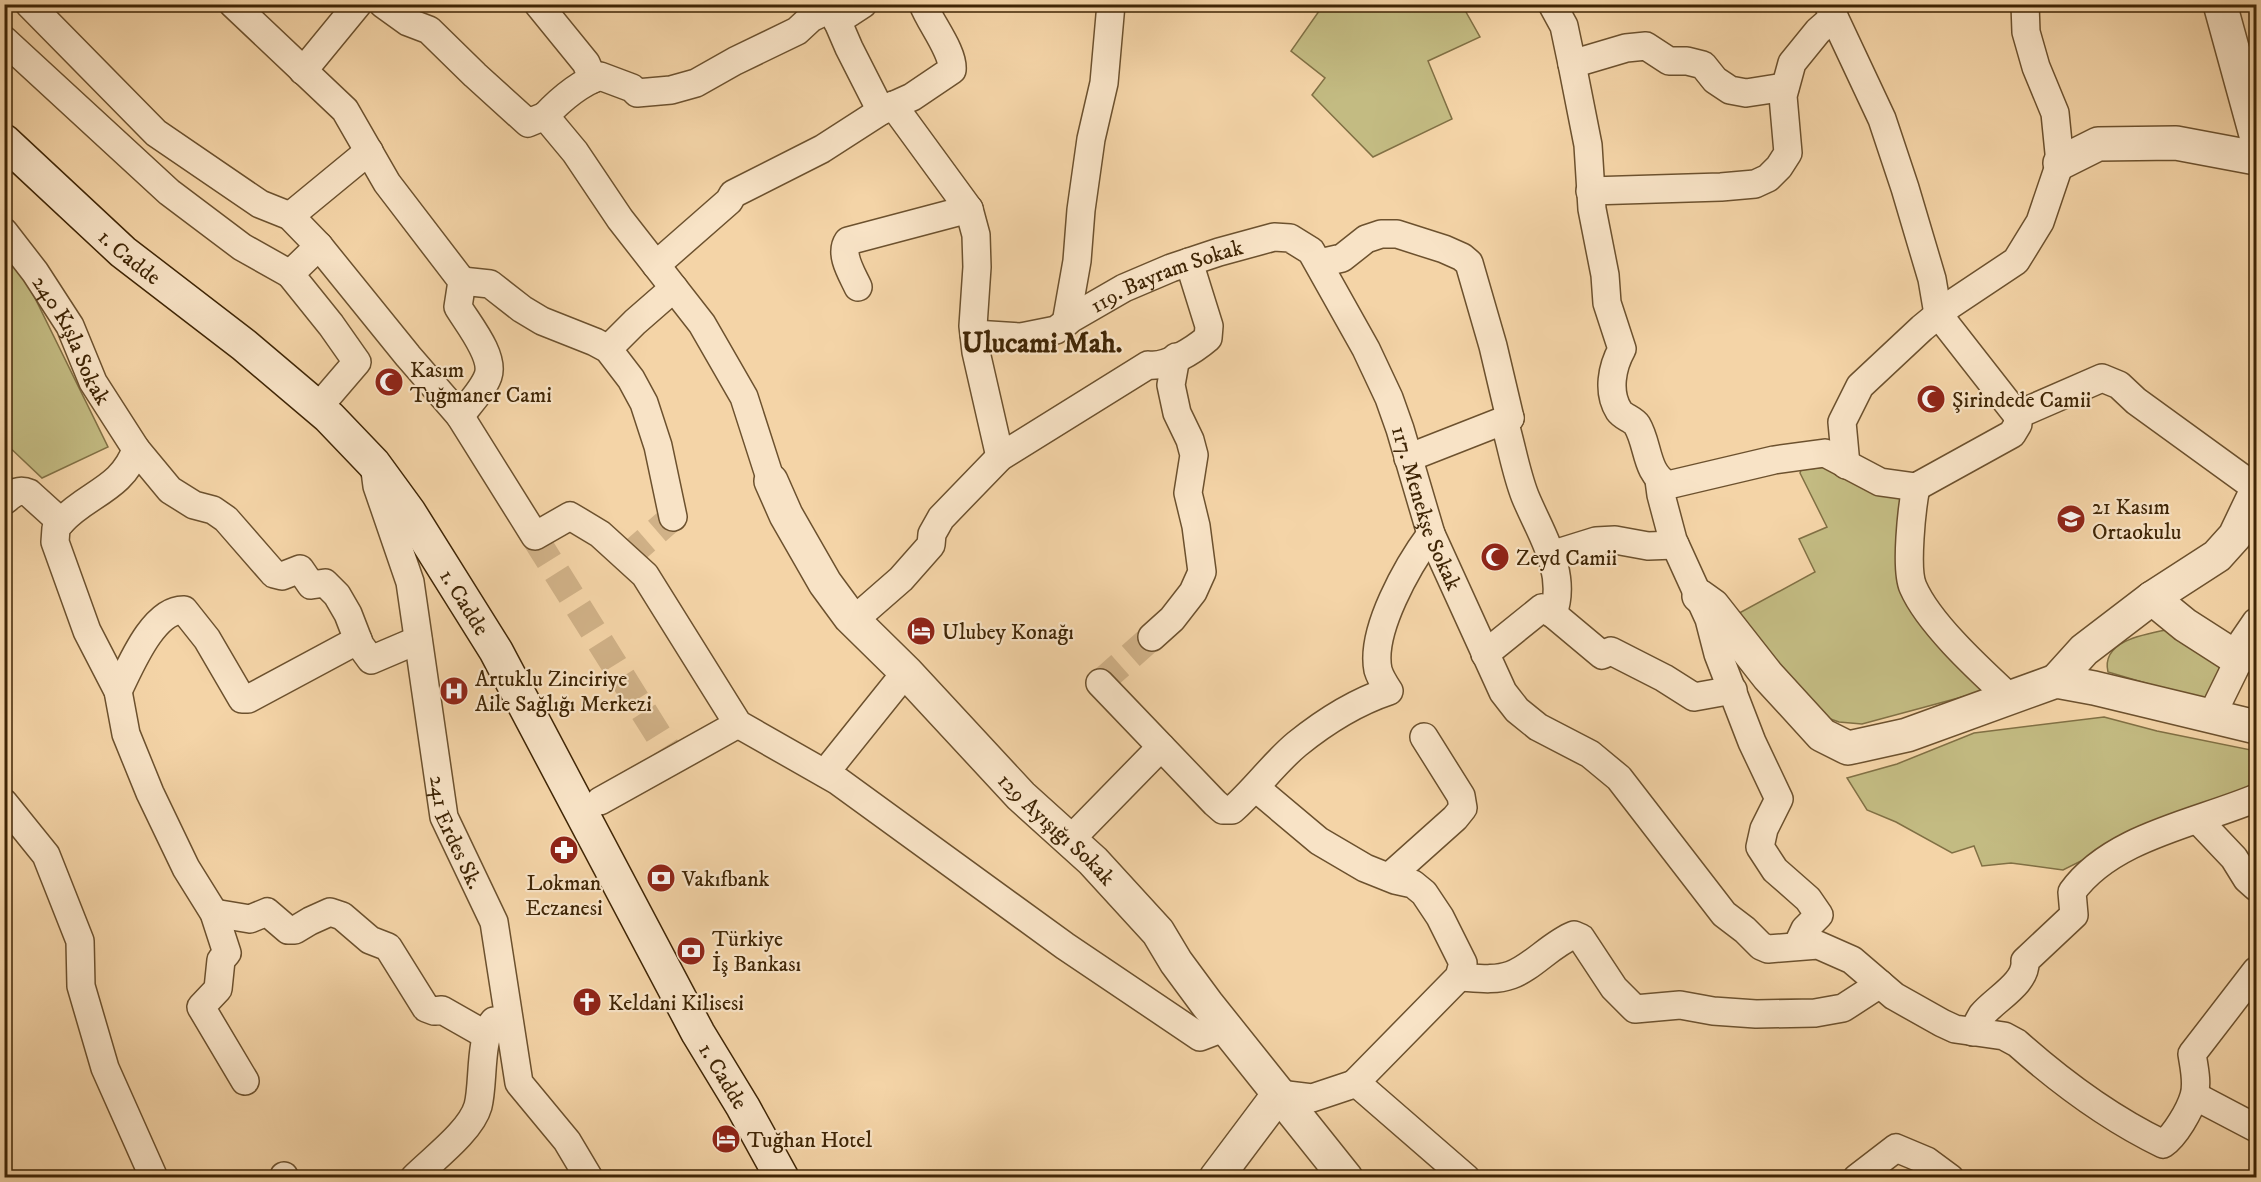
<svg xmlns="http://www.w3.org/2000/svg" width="2261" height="1182" font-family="'IM FELL DW Pica',serif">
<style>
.green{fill:#c3bb82;stroke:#817044;stroke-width:1.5}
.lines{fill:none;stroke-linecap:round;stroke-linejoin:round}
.pedestrian-tunnel{stroke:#d0b187;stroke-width:27;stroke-dasharray:27 14;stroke-linecap:butt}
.pedestrian-casing{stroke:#6c512e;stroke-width:30}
.minor-casing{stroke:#6c512e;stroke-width:36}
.secondary-casing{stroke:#3f2505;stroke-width:36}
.pedestrian{stroke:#f8e3c6;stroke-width:27}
.minor{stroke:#f8e3c6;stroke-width:33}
.secondary{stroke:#f8e3c6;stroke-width:33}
.labels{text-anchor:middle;stroke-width:4.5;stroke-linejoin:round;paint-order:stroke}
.street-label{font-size:22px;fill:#3f2505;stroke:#f8e3c6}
.poi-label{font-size:22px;fill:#3f2505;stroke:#f8e3c6;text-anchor:start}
.district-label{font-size:28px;font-weight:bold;fill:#3f2505;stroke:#f8e3c6}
</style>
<rect width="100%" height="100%" fill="#f4d4a7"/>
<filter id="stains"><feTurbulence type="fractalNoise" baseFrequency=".00333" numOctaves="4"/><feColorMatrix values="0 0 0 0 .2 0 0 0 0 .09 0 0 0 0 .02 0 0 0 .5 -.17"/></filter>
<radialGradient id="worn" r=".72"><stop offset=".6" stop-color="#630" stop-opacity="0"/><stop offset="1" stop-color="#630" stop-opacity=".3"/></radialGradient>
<g class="green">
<polygon points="1324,4 1462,5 1480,37 1428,61 1452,119 1373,157 1312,95 1325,78 1291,51"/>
<polygon points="8,243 108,447 42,478 5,443 4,246"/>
<polygon points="1826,467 1900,496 1904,576 1988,690 1862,724 1839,722 1825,717 1732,617 1815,572 1799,539 1827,527 1800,473 1801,470"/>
<path d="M2177,628L2231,668L2210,702L2108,672C2100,638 2153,633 2177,628Z"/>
<polygon points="2104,717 2157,731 2256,751 2256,789 2123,840 2063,870 2011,863 1982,866 1974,846 1952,853 1896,822 1867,810 1847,778 1897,764 1974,733"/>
</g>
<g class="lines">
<g class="pedestrian-tunnel">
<polyline points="535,538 674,760"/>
<polyline points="626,558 673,517"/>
<polyline points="1100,683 1152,637"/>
</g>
<g class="pedestrian-casing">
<g id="pedestrian">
<polyline points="29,4 156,133 260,204 290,216 319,246 408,356 460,416 535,536 570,516 600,534 645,575 738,724 838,781 1065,946 1200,1037 1226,1027"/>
<path d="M233,4L345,110L387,183L462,281L458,307C468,324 495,356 488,376C483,390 469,404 460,416"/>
<polyline points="383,4 408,22 429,30 475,75 528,123 545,116 575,152 620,219 702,324 744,397 771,481"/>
<polyline points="538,4 586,63 593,79"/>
<polyline points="830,4 849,48 881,111"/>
<path d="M1552,4L1564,26L1572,64L1588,145L1592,209L1605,275L1607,303L1622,349C1612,367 1607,392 1619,411C1623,417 1633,419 1637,425C1649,445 1645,473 1668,485L1774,460L1825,453L1880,482L1916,487L2012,434L2018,424L2017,415L1938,314L1932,279L1905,188L1882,119L1828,4"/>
<polyline points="837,21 863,4"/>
<polyline points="4,40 169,192 242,247 290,274"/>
<polyline points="1572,64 1626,48 1646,46 1669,61 1687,61 1703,65 1715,80 1730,90 1746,93 1785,87"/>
<polyline points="303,71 358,4"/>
<polyline points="893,105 969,209 976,235 977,267 973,326 976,352 1000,457"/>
<path d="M545,116C561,99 578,84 600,76L632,88L637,93L671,90L696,83L735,61L797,31L811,18L832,8"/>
<polyline points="1590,191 1721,187 1755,184 1768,178 1779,167 1788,153 1783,96 1792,63 1818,31 1834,17"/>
<polyline points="290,216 369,151"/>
<path id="s1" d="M4,232L35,272L70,326L93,382L136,449L170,490L194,505L213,510L226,519L274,574L282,576L300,569L311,585L325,583L337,595L348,614L360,645L371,660L418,640"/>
<polyline points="319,246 290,274 331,325 357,362 327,397"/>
<path d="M1320,263L1342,258L1366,239L1381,234H1397L1444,249L1462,257L1469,263L1493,346L1510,418L1505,424C1512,448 1516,473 1525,496C1540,533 1568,572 1553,614"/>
<path d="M656,265L729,201L733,194L822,149L881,111L912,97L952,70C954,52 930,23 923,4"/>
<polyline points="462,281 490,284 522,309 542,321 595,342 608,349 631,379 644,403 658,446 673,517"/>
<path d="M858,287C852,274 839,254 848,241L969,209"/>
<polyline points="1066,323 1077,261 1081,210 1091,139 1104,83 1111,4"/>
<path id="s2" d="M974,334L1021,337L1056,330L1072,318L1124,288L1171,268L1219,252L1274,237L1290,238L1311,251L1366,349L1389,398L1400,429L1431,534L1503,692L1517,710L1538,727L1590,754L1619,778L1724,914L1745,930L1761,946L1768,949L1818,945L1852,960L1894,996L1942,1023L1955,1029L2004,1036L2017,1043C2062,1083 2109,1118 2163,1144C2175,1136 2190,1110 2194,1096C2198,1083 2194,1067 2192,1054L2256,971"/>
<polyline points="608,349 635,322 674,288"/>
<polyline points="2017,415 2102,378 2119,385 2136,401 2256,488"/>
<path d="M136,449C123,489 86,494 61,522L56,528L55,542L87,631L118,691L126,734L150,793L186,868L214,913L227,953L221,960L218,989L201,1007L245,1081"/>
<polyline points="1408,458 1510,418"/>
<polyline points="1846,465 1842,422 1860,386 1922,328 1950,305 2016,261 2040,222 2060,163 2055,113 2036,67 2026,32 2025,4"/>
<path id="s3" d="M375,471L377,486L410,582L444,817L494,922L519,1083L567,1141L589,1178"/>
<polyline points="1659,480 1661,495 1673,540 1709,619 1718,654 1752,742 1779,799 1764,829 1760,847 1775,870 1808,899 1819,915 1805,929 1797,946"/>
<path d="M1916,487C1912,507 1905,569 1913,587C1929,624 1981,671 2010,698"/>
<path d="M4,501C13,494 18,488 29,493L61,522"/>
<polyline points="1551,555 1596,541 1615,540 1648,546 1675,545"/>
<path d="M854,620L901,579L931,545L932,534L941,518L1000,457L1148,365C1166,368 1194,350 1208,338L1209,326L1189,262"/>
<polyline points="1152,637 1172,619 1193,592 1202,572 1196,526 1188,493 1194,455 1190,440 1177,413 1171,385 1176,357"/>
<polyline points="1485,654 1542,608 1553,614 1602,655 1611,651 1664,678 1694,697 1733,690"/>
<path d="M1100,683L1215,803L1223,810H1232C1255,790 1274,763 1297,744C1323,723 1356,702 1389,691C1385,685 1380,677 1378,670C1370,631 1408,565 1431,534"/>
<path d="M118,691C130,667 153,609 184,610L207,639L242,699H248L358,640"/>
<polyline points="2211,717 2235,668 2243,641 2256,622"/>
<polyline points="825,773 906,672"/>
<polyline points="1256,788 1319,841 1365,868 1395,880 1413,884 1424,893 1440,917 1463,963 1459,977 1354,1084"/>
<polyline points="600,801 738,724"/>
<polyline points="4,803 46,855 80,941 81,986 105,1068 154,1178"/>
<polyline points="2198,820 2234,858 2247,879 2256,887"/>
<polyline points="1070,840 1161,747"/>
<polyline points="1389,877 1455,818 1463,808 1461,796 1424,737"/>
<polyline points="214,913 250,919 267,912 288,930 295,930 310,921 330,912 342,916 370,940 388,947 426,1008 434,1011 442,1010 486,1035"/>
<path d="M1459,977C1476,978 1495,981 1511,975C1533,967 1551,944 1574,935L1581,938L1614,988L1635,1009L1680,1005L1713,1011L1756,1014L1815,1013L1843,1008L1880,984"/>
<path d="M1973,1032C1976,1026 1979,1020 1982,1015C1995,999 2027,983 2025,961L2074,915L2072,892C2111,837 2197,823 2256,798"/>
<polyline points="1279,1094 1312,1098 1354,1084 1360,1086 1466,1178"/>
<polyline points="2195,1096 2256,1128"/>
<polyline points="284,1176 285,1178"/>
<path d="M414,1178C433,1159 471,1131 478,1106C484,1083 479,1038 494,1021"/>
<polyline points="1857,1178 1896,1148 1927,1161 1950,1178"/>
</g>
</g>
<g class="minor-casing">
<g id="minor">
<polyline points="2220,4 2256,135"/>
<polyline points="2060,163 2098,144 2176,143 2256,158"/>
<path id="s4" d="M771,481L786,515L825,583L850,617L906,672L1021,796L1093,861L1158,932L1176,962L1207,1004L1346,1178"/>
<polyline points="1699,596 1713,606 1768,676 1822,735 1848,748 1907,735 2056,681 2094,688 2256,727"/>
<polyline points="2152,598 2185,625 2238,659"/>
<polyline points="2056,681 2084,650 2152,598 2217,556 2235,536 2256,492"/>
<polyline points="1216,1178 1279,1094"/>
</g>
</g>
<g class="secondary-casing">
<g id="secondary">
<path id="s5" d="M4,141L123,252L244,345L329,417L374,464L409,512L496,651L698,1033L743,1107L782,1178"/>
</g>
</g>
<use href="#pedestrian" class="pedestrian"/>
<use href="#minor" class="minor"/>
<use href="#secondary" class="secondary"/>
</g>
<defs>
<g id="mosque-disc" transform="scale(1.5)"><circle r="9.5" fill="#8f2418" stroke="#f8e3c6"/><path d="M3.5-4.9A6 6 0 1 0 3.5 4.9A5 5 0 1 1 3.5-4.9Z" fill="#fff"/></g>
<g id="school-disc" transform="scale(1.5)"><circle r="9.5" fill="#8f2418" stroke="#f8e3c6"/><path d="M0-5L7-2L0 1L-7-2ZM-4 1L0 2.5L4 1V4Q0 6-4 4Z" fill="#fff"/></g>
<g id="hotel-disc" transform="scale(1.5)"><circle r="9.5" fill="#8f2418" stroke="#f8e3c6"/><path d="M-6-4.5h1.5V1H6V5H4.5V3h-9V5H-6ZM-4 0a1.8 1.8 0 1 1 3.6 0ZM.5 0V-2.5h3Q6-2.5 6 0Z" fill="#fff"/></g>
<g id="hospital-disc" transform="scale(1.5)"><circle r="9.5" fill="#8f2418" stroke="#f8e3c6"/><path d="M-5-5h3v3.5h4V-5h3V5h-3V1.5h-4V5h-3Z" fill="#fff"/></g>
<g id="pharmacy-disc" transform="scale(1.5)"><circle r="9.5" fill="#8f2418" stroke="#f8e3c6"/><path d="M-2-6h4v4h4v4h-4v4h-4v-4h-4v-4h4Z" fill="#fff"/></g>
<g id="bank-disc" transform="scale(1.5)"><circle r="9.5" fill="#8f2418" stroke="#f8e3c6"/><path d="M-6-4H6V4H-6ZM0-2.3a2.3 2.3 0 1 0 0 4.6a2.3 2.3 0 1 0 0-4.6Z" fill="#fff"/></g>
<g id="church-disc" transform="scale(1.5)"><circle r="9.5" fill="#8f2418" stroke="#f8e3c6"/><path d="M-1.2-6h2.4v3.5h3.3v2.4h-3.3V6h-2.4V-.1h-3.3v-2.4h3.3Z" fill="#fff"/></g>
</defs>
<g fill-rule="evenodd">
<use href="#mosque-disc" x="389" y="382"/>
<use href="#mosque-disc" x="1931" y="399"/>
<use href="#school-disc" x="2071" y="519"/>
<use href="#mosque-disc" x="1495" y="557"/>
<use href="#hotel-disc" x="921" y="631"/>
<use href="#hospital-disc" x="454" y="691"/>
<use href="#pharmacy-disc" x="564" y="850"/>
<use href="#bank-disc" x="661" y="878"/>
<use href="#bank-disc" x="691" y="951"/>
<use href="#church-disc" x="587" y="1002"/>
<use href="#hotel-disc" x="726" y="1139"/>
</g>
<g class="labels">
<g class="street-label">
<text dy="8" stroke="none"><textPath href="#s5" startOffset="171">1. Cadde</textPath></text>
<text dy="8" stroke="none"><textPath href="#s2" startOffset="207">119. Bayram Sokak</textPath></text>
<text dy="8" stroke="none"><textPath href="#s1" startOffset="128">240 Kışla Sokak</textPath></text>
<text dy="8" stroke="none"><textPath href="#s2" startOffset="645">117. Menekşe Sokak</textPath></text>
<text dy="8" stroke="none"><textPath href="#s5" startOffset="657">1. Cadde</textPath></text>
<text dy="8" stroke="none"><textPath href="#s4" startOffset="454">129 Ayışığı Sokak</textPath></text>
<text dy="8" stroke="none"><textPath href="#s3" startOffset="372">241 Erdes Sk.</textPath></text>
<text dy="8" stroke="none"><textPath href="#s5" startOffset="1197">1. Cadde</textPath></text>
</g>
<g class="poi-label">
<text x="410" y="377">Kasım<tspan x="410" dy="25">Tuğmaner Cami</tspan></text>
<text x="1952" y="407">Şirindede Camii</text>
<text x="2092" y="514">21 Kasım<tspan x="2092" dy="25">Ortaokulu</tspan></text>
<text x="1516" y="565">Zeyd Camii</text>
<text x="942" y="639">Ulubey Konağı</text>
<text x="475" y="686">Artuklu Zinciriye<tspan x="475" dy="25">Aile Sağlığı Merkezi</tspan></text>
<text x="682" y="886">Vakıfbank</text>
<text x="564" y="890" text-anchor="middle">Lokman<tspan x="564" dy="25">Eczanesi</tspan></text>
<text x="712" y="946">Türkiye<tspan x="712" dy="25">İş Bankası</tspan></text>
<text x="608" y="1010">Keldani Kilisesi</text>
<text x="747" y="1147">Tuğhan Hotel</text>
</g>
<g class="district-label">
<text x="1042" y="352">Ulucami Mah.</text>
</g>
</g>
<rect width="2261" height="1182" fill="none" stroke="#f4d4a7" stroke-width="24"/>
<rect x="6" y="6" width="2249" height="1170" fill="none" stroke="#3f2505" stroke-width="3"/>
<rect x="12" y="12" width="2237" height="1158" fill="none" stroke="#3f2505" stroke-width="1.5"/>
<rect width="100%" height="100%" filter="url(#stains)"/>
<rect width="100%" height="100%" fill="url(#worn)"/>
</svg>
